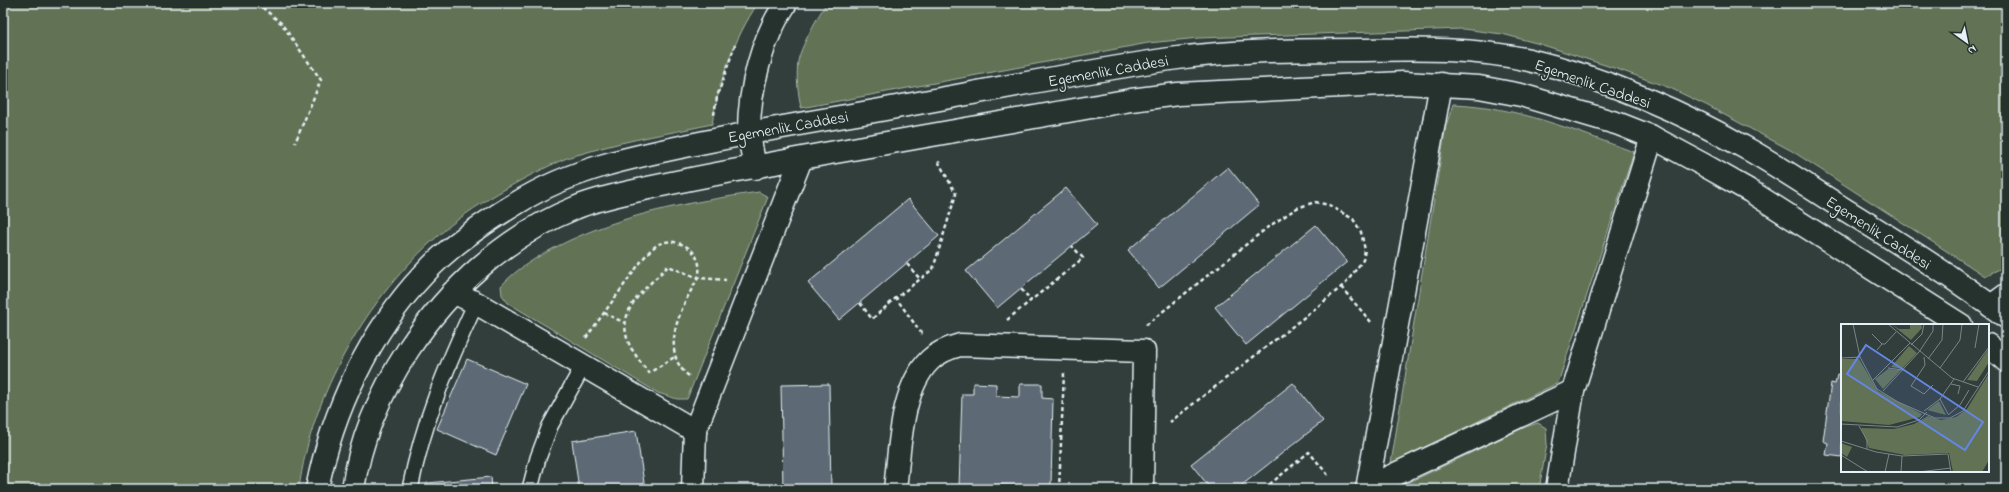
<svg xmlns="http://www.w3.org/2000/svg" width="2009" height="492" font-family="'Indie Flower',sans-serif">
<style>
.green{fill:#627254;stroke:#a5b2a6}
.building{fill:#5d6b75;stroke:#e8f1f8}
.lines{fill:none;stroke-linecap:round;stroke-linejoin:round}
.service-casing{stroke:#e8f1f8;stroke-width:18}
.minor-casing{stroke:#e8f1f8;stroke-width:25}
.secondary-casing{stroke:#e8f1f8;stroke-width:25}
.path{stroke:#e8f1f8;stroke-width:2.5;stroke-dasharray:4 3;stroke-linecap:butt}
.service{stroke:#26332d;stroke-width:15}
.minor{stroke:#26332d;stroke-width:22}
.secondary{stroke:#26332d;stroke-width:22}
.labels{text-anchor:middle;stroke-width:3.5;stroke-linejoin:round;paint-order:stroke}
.street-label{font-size:16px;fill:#e8f1f8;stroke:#26332d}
.inset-road{fill:none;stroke:#7a8687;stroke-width:1}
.view{fill:#6487e3;fill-opacity:0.15;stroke:#6487e3;stroke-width:2}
.inset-edge{fill:none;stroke:#e8f1f8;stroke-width:2}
</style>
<rect width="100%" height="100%" fill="#313e3b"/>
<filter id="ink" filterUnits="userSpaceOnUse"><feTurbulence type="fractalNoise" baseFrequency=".025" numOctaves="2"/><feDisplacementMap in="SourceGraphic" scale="8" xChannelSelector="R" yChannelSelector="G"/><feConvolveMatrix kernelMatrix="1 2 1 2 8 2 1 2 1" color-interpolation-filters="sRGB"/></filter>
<g filter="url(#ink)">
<g class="green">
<path d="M3,3H758C734,39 719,82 712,124C672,133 631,139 591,151C582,154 571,156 562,160C524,177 470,207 439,235C367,297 311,395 299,489H3Z"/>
<path d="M827,3H2006V266L1985,276L1792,151L1706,105L1670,88L1620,70L1540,44L1502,34L1463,29L1199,38L1148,43L801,108C798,92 796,77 798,61C800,49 819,13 827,3Z"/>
<path d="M1453,104C1516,106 1575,131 1634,152L1558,383L1391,463L1446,126Z"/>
<path d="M759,192L768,197L687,399H677L658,393L508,303L502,295L501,286C516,269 537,257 558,246C621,214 690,202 759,192Z"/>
<polygon points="1538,423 1546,428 1547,444 1539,489 1395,489 1525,427"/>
</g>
<g class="building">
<polygon points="1228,167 1259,205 1159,288 1128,250"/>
<polygon points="1066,188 1097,225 997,308 966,271"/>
<polygon points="908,199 939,236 839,320 808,283"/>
<polygon points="1316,225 1347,262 1246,345 1215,307"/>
<polygon points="467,359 526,384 496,455 437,429"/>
<polygon points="1837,375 1842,376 1842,457 1826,455 1828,443 1823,441 1831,383 1835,384"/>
<polygon points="973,383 996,384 996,396 1020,397 1020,384 1042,384 1042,398 1053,399 1051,485 1040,485 1040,489 1017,489 1017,486 996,485 996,489 959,488 962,394 973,394"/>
<polygon points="1293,383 1323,421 1237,489 1211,489 1191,464"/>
<polygon points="829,384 831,489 783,489 781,385"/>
<polygon points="636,431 645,489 579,489 572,441"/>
<polygon points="491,477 492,489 427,489 427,483"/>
</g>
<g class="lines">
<g class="service-casing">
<g id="service">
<path d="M410,489C423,422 447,365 476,303"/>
<polyline points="530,489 538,458 550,426 583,366"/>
</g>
</g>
<g class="minor-casing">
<g id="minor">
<path d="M755,168C753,156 750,143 749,131C749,89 762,38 786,3"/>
<polyline points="453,292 476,303 695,431"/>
<polyline points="1991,306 2006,295"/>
<polyline points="1368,487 1573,391"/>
<polyline points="693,489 695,431 801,159"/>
<path d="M895,489C900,450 900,389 930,360C938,352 949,348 960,345L1144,351L1142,489"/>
<polyline points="1367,489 1441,84"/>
<polyline points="1557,489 1573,391 1652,137"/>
</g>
</g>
<g class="secondary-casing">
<g id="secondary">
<polyline points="1988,345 2006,361"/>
<path d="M317,489C332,412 370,331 424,274C450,245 484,223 517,203C573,168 636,156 700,143C754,132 809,122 863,113C965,95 1067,74 1170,59C1234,50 1300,50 1364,50C1420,49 1474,48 1529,60C1605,78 1685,113 1753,152C1784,170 1814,190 1844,209C1899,243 1955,278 2006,317"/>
<path d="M353,489C360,439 381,392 408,350C449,288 506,236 575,208C598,198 623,194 648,188C706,175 765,165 824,154C926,136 1029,118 1131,100L1178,94L1403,83L1479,87L1521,95L1619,124L1652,137L1704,165L1750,191L1961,325"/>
</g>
</g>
<g class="path">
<polyline points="257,3 281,23 321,80 295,143"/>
<polyline points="714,115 717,97 735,45"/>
<polyline points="907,264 920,279"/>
<polyline points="1341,287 1371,322"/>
<polyline points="1021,289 1031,300"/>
<polyline points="860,303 872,319 896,298"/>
<polyline points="604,313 625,323"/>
<polyline points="1007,320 1083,258 1072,246"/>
<polyline points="1146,325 1268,227 1297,208 1315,202 1329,205 1353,219 1361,232 1365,250 1363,260 1346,283 1316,308 1170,422"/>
<polyline points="922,334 896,298 933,269 956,194 937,159"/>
<path d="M586,338C600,318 615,298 629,278C638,267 646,251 659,244C670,238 686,244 693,252C699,260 701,267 698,278L668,266C645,290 612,311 631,348C637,357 642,365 649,373L676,356"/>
<path d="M689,376C657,351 683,304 698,278L726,280"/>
<polyline points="1059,489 1064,373"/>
<polyline points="1264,489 1309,452 1328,475"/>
</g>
<use href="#service" class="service"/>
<use href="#minor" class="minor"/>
<use href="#secondary" class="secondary"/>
</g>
</g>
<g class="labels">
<g class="street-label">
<text transform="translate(1108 70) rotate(-10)" y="6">Egemenlik Caddesi</text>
<text transform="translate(1593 83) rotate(19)" y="6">Egemenlik Caddesi</text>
<text transform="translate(788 126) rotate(-10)" y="6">Egemenlik Caddesi</text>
<text transform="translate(1879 232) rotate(33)" y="6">Egemenlik Caddesi</text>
</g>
</g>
<g transform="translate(1841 324)">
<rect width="148" height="148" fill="#313e3b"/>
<path d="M50,0L58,5H69V0H80L81,4L70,16ZM68,22L76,29L61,45L50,43ZM148,24V38L136,57L126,56ZM0,35H18L37,67L81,90L79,93L48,101L0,97ZM47,45L60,46L42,65L34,55ZM148,49V136L141,148H112L108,129L64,131L28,124L20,104L53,105L73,100L87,92L100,96L115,93L126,85ZM98,77L105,91L86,86ZM0,119L11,123L6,133L0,129Z" fill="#627254"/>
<path class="inset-road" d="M12,0L19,33L36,65L57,78L94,94H109L122,87L148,47M47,0L111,54L137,63M31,10L41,20L36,26M41,20H44L55,8M70,21L81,10L83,0M134,24L138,0M83,33L84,41L70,62L83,70L92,61M0,34L19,33M87,35L101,16L102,0M47,44L62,46M99,44L119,16L121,0M32,56L69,19M122,58L148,23M110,60L119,62L117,70M42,67L78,28L92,7V0M99,75L107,90M83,87L99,75L113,55M107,91L119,81L128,66M0,100L56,103L78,96L86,88M18,102L26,116V125M0,117L35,128L61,132L107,130L110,148M0,131L27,148M44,148L48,130M60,148L61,132M77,148L110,144"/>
<path class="view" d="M25,21L142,98L124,126L6,50Z"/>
<rect width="148" height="148" class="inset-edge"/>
</g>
<rect width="2009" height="492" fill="none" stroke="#26332d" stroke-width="16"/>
<rect x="8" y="8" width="1993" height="476" fill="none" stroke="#e8f1f8" stroke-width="1.5" filter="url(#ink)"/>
<g transform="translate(1967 42) rotate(147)" stroke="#26332d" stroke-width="3" paint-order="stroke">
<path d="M0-3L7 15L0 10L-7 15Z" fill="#e8f1f8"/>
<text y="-6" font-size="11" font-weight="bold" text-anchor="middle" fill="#e8f1f8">N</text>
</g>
</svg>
